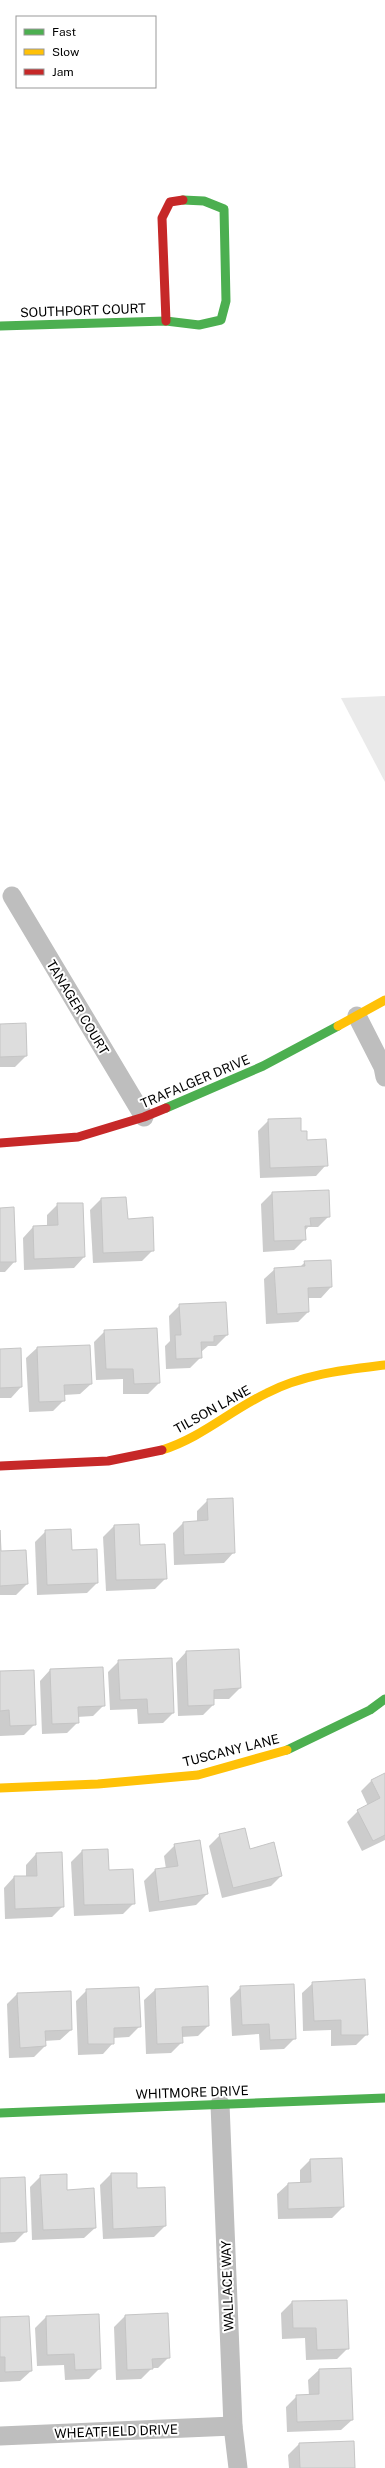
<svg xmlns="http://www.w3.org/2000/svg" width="385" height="2468" font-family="'Public Sans',sans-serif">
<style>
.green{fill:#eaeaea}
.shadow{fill:#0003}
.building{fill:#ddd;stroke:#c5c5c5}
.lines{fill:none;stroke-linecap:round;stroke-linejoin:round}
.street{stroke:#bebebe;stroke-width:19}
.fast{stroke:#4caf50;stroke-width:9}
.slow{stroke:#ffc107;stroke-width:9}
.jam{stroke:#c62828;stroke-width:9}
.labels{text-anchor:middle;stroke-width:4;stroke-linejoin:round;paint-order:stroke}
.street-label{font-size:13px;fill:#000;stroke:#fff}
</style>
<rect width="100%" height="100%" fill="#fff"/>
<polygon class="green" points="385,696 385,782 341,698"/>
<g class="shadow">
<polygon points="25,1024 26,1056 15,1067 0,1067 0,1025"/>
<polygon points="269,1120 300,1132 326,1165 316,1176 260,1178 258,1131"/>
<polygon points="328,1191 329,1216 318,1227 308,1227 305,1231 305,1239 294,1250 263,1252 261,1204 272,1193"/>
<polygon points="101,1199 127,1220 153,1250 142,1261 93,1263 90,1210"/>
<polygon points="58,1204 84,1257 74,1268 24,1270 23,1238 33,1227 47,1226 47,1215"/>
<polygon points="0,1209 15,1261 5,1272 0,1272"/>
<polygon points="305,1262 331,1287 321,1298 308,1298 308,1312 298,1322 266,1324 264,1279 275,1269 300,1267"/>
<polygon points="180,1305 227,1335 216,1346 208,1346 201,1352 201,1357 190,1368 166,1369 165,1346 170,1341 169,1316"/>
<polygon points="105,1331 159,1383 148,1394 123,1394 123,1379 96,1380 94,1342"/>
<polygon points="37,1348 91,1384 80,1394 64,1395 64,1400 53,1411 29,1412 26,1358"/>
<polygon points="0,1350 21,1387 11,1398 0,1398"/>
<polygon points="208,1500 234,1552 224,1563 174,1565 173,1533 183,1523 197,1522 197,1511"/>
<polygon points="114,1526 140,1546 166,1578 155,1589 106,1591 103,1537"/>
<polygon points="46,1531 71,1551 97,1583 87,1593 37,1595 35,1542"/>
<polygon points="0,1542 1,1552 27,1584 16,1595 0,1595"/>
<polygon points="186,1652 240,1688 229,1699 213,1699 213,1705 203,1715 178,1716 176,1663"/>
<polygon points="119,1661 173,1713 163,1723 138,1724 137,1709 110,1710 108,1672"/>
<polygon points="50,1670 104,1705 93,1716 77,1717 78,1722 67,1733 42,1734 40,1681"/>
<polygon points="0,1672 35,1724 24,1735 0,1736"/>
<polygon points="385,1774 385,1840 362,1851 347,1822 358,1811 368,1806 361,1791 371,1781"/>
<polygon points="220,1835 249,1850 281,1876 271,1886 222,1898 209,1846"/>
<polygon points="175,1845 207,1894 196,1905 149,1912 144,1881 155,1870 166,1869 164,1856"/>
<polygon points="82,1851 108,1871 134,1903 123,1914 74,1916 71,1862"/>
<polygon points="36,1854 63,1906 52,1917 5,1919 4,1888 14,1877 26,1877 26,1865"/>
<polygon points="313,1983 367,2034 356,2045 331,2046 331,2030 303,2031 302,1993"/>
<polygon points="207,1987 208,2026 198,2036 182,2037 182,2042 171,2053 146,2054 144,2000 155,1990"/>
<polygon points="241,1987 295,2038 284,2049 260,2050 259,2034 232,2036 230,1998"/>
<polygon points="87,1990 140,2026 129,2037 113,2038 113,2043 103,2054 78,2055 76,2001"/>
<polygon points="17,1994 71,2030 60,2040 44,2041 45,2046 34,2057 9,2058 7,2004"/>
<polygon points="310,2160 343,2207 332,2218 278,2219 277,2194 288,2184 300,2183 300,2170"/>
<polygon points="111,2174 137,2189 165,2226 154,2237 103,2239 100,2185"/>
<polygon points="41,2176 95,2228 84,2238 32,2240 30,2187"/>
<polygon points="0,2179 26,2231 15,2242 0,2243"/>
<polygon points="346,2301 348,2348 337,2359 306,2360 305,2338 282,2339 281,2313 292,2302"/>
<polygon points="167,2314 169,2357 158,2368 152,2368 141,2379 116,2380 114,2327 125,2316"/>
<polygon points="46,2317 100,2368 89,2379 65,2380 64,2365 37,2366 35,2328"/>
<polygon points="0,2318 31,2371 20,2381 0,2382"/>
<polygon points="350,2369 352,2420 341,2430 287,2432 286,2407 297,2396 309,2396 308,2380 319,2370"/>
<polygon points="299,2444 354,2468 289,2468 288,2455"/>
</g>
<g class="building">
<polygon points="26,1023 27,1056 0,1057 0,1024"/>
<polygon points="301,1118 301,1131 307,1131 307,1140 326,1139 328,1166 270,1168 268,1119"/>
<polygon points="329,1190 330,1217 310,1218 311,1226 305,1226 306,1240 274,1241 272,1192"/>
<polygon points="126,1197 128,1219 153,1217 154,1251 103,1253 101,1198"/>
<polygon points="57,1203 83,1203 85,1257 34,1259 33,1226 58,1225"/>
<polygon points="14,1207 16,1262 0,1262 0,1208"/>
<polygon points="331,1260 332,1287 308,1288 309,1312 277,1314 274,1268 305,1266 304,1261"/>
<polygon points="226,1302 228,1335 214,1336 214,1342 201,1342 202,1358 176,1359 175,1335 181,1335 179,1304"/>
<polygon points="157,1328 160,1383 134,1384 133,1369 106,1369 104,1330"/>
<polygon points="90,1345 92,1384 64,1385 65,1401 39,1402 37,1347"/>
<polygon points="21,1348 22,1387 0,1388 0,1349"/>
<polygon points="233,1498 235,1553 184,1555 183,1522 208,1520 207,1499"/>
<polygon points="139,1524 140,1545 165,1544 167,1579 116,1580 114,1525"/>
<polygon points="71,1529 72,1550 97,1549 98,1583 47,1585 45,1530"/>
<polygon points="0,1530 1,1551 26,1550 28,1584 0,1586"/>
<polygon points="239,1649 241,1688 214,1690 214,1705 188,1706 186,1651"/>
<polygon points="172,1658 174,1713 148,1714 147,1699 120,1700 118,1660"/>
<polygon points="103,1667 105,1706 78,1707 79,1723 52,1724 50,1669"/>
<polygon points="34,1670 36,1725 10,1726 9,1710 0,1711 0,1671"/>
<polygon points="385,1773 385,1835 373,1841 357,1810 380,1798 371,1780"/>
<polygon points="245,1828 250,1849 274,1842 282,1876 233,1888 219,1834"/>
<polygon points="200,1840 208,1894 159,1902 155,1869 178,1866 174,1844"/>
<polygon points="108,1849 109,1870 133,1869 135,1904 84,1905 82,1850"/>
<polygon points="62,1852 64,1907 15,1909 14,1876 37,1876 36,1853"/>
<polygon points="365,1979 368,2035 341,2035 341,2020 314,2021 312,1982"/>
<polygon points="294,1984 296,2039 270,2040 269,2024 242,2025 240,1986"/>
<polygon points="208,1986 209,2026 182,2027 183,2043 157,2044 155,1989"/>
<polygon points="139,1987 141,2027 114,2028 114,2044 88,2044 86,1989"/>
<polygon points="71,1991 72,2030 45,2031 46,2046 20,2048 17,1993"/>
<polygon points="342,2158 344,2207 288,2209 288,2183 311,2182 310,2159"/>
<polygon points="111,2173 137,2173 137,2188 165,2187 166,2226 113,2229"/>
<polygon points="67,2174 67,2190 94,2188 96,2228 43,2230 40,2175"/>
<polygon points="25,2177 27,2232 0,2233 0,2178"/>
<polygon points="347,2300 349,2349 317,2350 316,2328 293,2328 292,2301"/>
<polygon points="168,2313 170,2358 152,2359 153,2369 127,2370 125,2315"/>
<polygon points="99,2314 101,2369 75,2370 74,2354 47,2355 46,2316"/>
<polygon points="29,2316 32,2371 5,2372 5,2357 0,2357 0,2317"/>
<polygon points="351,2368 353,2420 297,2422 296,2395 319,2394 319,2369"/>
<polygon points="354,2441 355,2468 300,2468 299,2443"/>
</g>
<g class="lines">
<g class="street">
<polyline points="12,896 144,1117"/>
<polyline points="357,1016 383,1067 385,1077"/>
<polyline points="220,2104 233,2426 238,2468"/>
<polyline points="0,2436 233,2426"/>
</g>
<g class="fast">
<polyline points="0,326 166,321 199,325 221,320 226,301 224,209 204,201 183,200"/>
<polyline points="166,1108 263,1066 338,1026"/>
<polyline points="287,1750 370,1710 385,1699"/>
<polyline points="0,2113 385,2098"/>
</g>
<g class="slow">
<polyline points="338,1026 385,1000"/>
<path d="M162,1450C201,1438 231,1410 267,1393C304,1374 344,1370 385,1365"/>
<polyline points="0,1788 98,1784 198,1775 287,1750"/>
</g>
<g class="jam">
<polyline points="166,321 162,218 170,202 183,200"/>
<polyline points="0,1143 78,1137 144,1117 166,1108"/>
<polyline points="0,1466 108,1461 162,1450"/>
</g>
</g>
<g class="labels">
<g class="street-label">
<text transform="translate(83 310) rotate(-2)" y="5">SOUTHPORT COURT</text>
<text transform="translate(78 1007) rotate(59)" y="5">TANAGER COURT</text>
<text transform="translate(195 1081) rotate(-23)" y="5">TRAFALGER DRIVE</text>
<text transform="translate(212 1409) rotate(-29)" y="5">TILSON LANE</text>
<text transform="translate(231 1750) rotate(-14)" y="5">TUSCANY LANE</text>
<text transform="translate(192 2092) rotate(-2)" y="5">WHITMORE DRIVE</text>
<text transform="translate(227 2286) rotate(-92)" y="5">WALLACE WAY</text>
<text transform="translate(116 2431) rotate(-2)" y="5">WHEATFIELD DRIVE</text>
</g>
</g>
<rect x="16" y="16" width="140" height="72" fill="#ffffff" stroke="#999999"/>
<rect x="24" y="29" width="20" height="6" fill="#4caf50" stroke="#999999"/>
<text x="52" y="36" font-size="12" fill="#000000">Fast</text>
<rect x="24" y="49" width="20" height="6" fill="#ffc107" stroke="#999999"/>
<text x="52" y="56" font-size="12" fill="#000000">Slow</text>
<rect x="24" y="69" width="20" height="6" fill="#c62828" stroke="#999999"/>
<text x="52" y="76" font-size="12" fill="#000000">Jam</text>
</svg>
